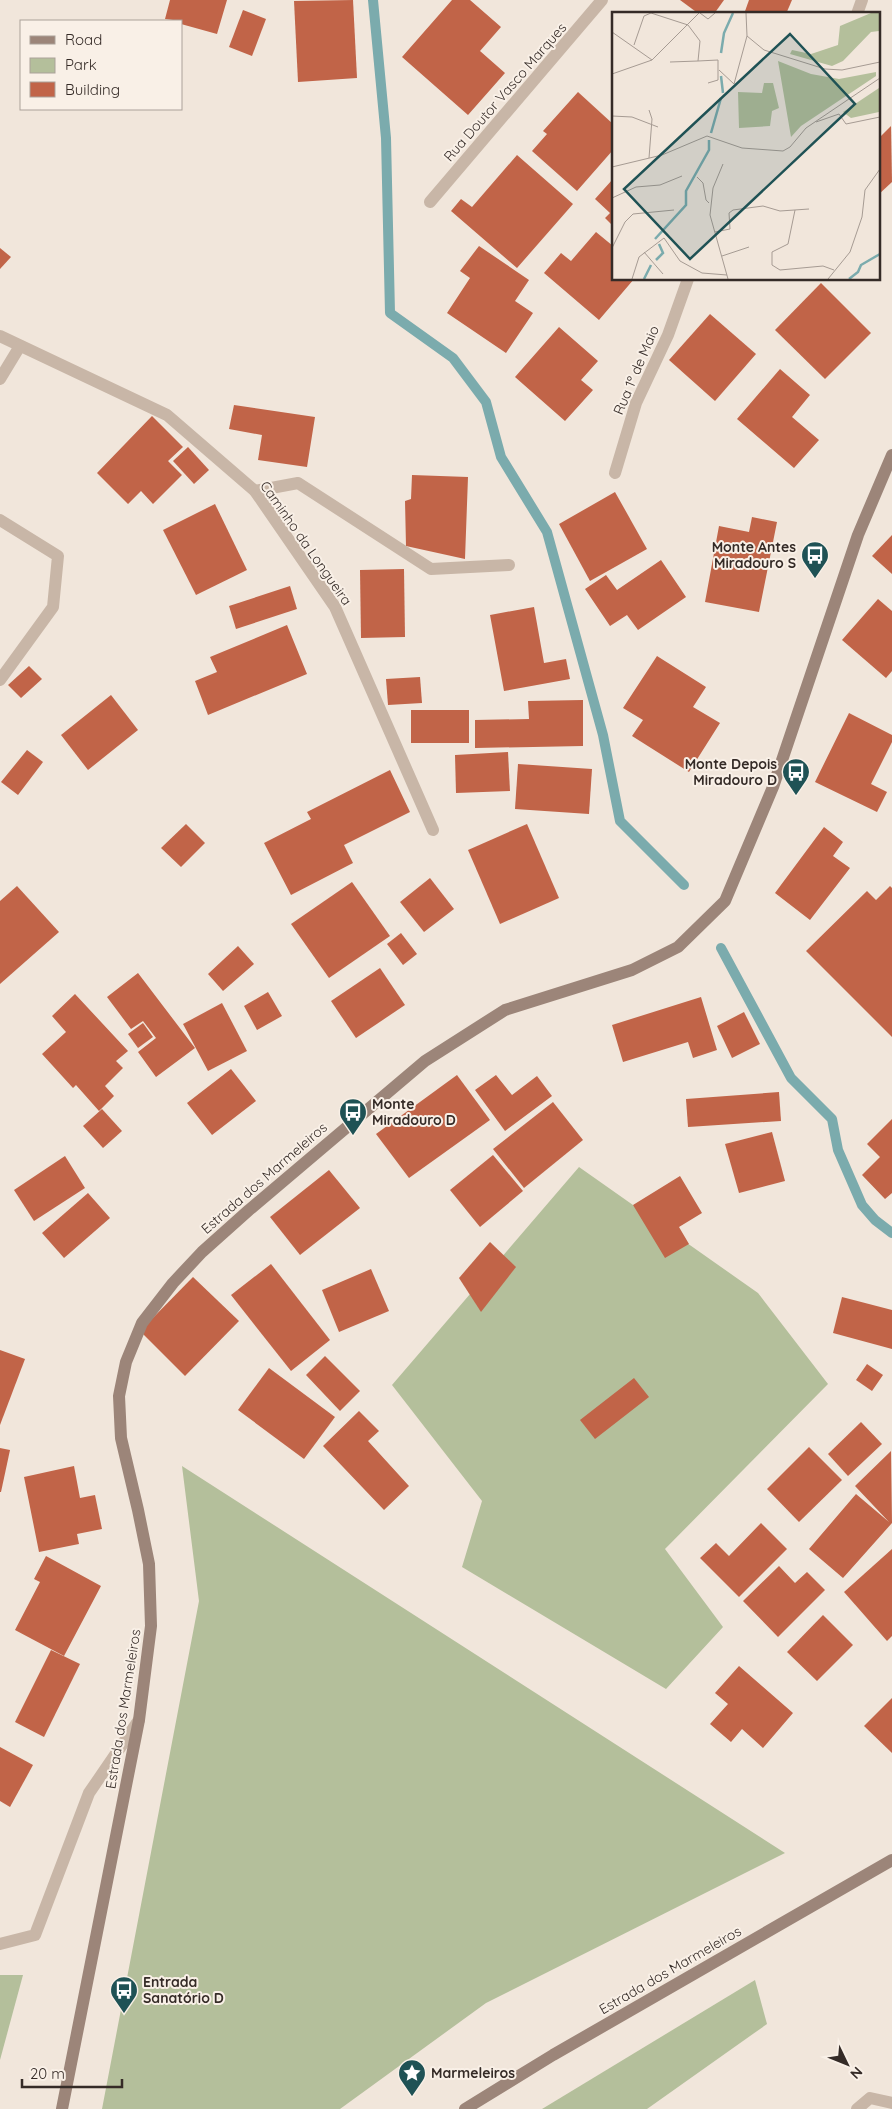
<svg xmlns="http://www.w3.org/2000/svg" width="892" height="2109" font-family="Quicksand,sans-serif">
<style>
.green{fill:#b4bf9b}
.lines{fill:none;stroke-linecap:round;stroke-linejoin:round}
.stream{stroke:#7babad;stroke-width:10}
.building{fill:#c16448}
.lane{stroke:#c8b6a7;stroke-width:12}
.street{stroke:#c8b6a7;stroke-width:12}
.secondary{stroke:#9c8579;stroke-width:12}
.labels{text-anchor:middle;stroke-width:4;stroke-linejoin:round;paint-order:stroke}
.street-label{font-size:14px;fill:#352b27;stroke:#f9f0e7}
.poi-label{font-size:14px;font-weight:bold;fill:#352b27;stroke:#f9f0e7;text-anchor:start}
.inset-river{fill:none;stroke:#7babad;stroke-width:2.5}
.inset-road{fill:none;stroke:#a69b93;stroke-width:1}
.view{fill:#1f5255;fill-opacity:0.15;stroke:#1f5255;stroke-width:2.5}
.inset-edge{fill:none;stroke:#352b27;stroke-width:2.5}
</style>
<rect width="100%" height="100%" fill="#f1e6db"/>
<g class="green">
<polygon points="579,1167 758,1293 828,1384 665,1549 723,1627 666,1689 462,1567 482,1501 392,1385"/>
<polygon points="182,1466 785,1853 486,2003 340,2109 102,2109 199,1601"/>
<polygon points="0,1975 23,1975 0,2060"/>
<polygon points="755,1980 767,2024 647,2109 542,2109"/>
</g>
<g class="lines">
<g class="stream">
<polyline points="373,0 386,138 390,313 453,358 486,402 501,457 547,532 603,735 620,821 684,885"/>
<polyline points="721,948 791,1078 832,1119 838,1150 862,1205 875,1220 892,1233"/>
</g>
</g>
<g class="building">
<polygon points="170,0 227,0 217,34 181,24 181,21 165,19"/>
<polygon points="353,0 357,78 298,82 294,1"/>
<polygon points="452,0 470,0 501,27 480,51 505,73 468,115 402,57"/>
<polygon points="680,0 724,0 714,14 699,14"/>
<polygon points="749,0 792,0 786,14 744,14"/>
<polygon points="243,10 266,19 252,56 229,47"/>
<polygon points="578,92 613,124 613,150 577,191 532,151 547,134 543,131"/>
<polygon points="891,126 892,182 878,195 878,139"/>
<polygon points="517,155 573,204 517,268 451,211 461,199 472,207"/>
<polygon points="612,180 613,181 613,226 605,218 610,213 595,199"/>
<polygon points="596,232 613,246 613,279 634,279 599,320 544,273 561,253 571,261"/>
<polygon points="479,246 529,280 515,301 533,313 506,353 447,313 470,278 460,271"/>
<polygon points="0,248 11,257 0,269"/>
<polygon points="821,283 871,333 825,379 775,330"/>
<polygon points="710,314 756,354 715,401 669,360"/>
<polygon points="559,327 598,361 581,380 593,390 565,421 515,377"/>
<polygon points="780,369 810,395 792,417 819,440 794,468 737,419"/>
<polygon points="234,405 315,417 307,467 258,460 262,435 229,429"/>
<polygon points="152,416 183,447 168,461 182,475 153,504 141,491 128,504 97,473"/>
<polygon points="188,447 209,470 194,484 173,461"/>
<polygon points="412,475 468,477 465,559 406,546 405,501 411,499"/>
<polygon points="615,492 647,549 590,581 559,524"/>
<polygon points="215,504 247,570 196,595 163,530"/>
<polygon points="752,517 777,522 759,612 705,602 719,526 749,532"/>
<polygon points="892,535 892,574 872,556"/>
<polygon points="661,560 686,597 638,630 627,615 610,626 585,589 606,575 617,590"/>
<polygon points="404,569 405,637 361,638 360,570"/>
<polygon points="290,586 297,609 236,629 229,606"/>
<polygon points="878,599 892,611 892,671 886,678 842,640"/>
<polygon points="534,607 544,663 566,659 570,679 504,691 490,615"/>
<polygon points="287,625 307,674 208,715 195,681 217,672 210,657"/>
<polygon points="657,656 706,687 693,707 720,723 689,772 632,736 643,720 623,708"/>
<polygon points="29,666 42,679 21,698 8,685"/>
<polygon points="420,677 422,703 388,705 386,679"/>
<polygon points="111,695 138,730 88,770 61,735"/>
<polygon points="583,700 583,746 475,748 475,720 529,719 528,701"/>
<rect x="411" y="710" width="58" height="33"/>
<polygon points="849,713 892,735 892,742 871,784 887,792 877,812 815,782"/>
<polygon points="27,750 43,762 18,795 1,782"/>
<polygon points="508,752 510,791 456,793 455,755"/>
<polygon points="518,764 592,769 589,814 515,809"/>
<polygon points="390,770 410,812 344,845 353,863 291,895 264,843 311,819 307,812"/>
<polygon points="186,824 205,843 181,867 161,848"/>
<polygon points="527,824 559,898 500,924 468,850"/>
<polygon points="824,827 843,842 833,856 850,868 810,920 775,893"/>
<polygon points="430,878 454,909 424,932 400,902"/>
<polygon points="352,882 390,936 329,978 291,924"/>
<polygon points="17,886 59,932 0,984 0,901"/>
<polygon points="890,886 892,888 892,1037 806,951 867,891 876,900"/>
<polygon points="401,933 417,954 403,965 387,944"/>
<polygon points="238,946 254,964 223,991 208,974"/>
<polygon points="380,968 405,1005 356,1038 331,1001"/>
<polygon points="138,973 195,1048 156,1077 138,1052 156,1038 143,1021 131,1029 107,997"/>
<polygon points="268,992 282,1016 257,1030 244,1006"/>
<polygon points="75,994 128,1051 116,1061 123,1068 105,1086 114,1096 99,1111 76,1085 73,1088 42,1054 66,1032 52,1016"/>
<polygon points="701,997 717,1050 693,1058 688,1042 623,1062 612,1025"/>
<polygon points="222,1003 247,1051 208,1071 183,1024"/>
<polygon points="744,1012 760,1044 732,1058 717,1026"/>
<polygon points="143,1023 153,1037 138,1048 128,1034"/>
<polygon points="231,1069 256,1101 212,1135 187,1103"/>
<polygon points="457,1075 490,1120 409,1178 376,1134"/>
<polygon points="496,1075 512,1095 537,1076 552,1096 505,1131 475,1090"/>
<polygon points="779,1092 781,1121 688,1127 686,1099"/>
<polygon points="553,1102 583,1140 524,1188 493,1149"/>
<polygon points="102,1109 122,1131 103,1148 83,1126"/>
<polygon points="892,1119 892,1193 885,1199 862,1175 880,1157 867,1144"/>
<polygon points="772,1132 785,1181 739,1193 725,1144"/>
<polygon points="493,1155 523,1191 480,1227 450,1190"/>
<polygon points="65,1156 85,1188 34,1221 14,1190"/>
<polygon points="329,1170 360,1208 300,1255 270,1217"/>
<polygon points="680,1176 702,1213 679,1227 689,1244 665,1258 633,1205"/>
<polygon points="88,1193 110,1218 64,1258 42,1233"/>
<polygon points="490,1242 516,1267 481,1312 459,1278"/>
<polygon points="271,1264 330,1340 291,1371 231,1295"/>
<polygon points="371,1269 389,1311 339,1332 322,1290"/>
<polygon points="193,1277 239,1321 185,1376 140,1331"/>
<polygon points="842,1297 892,1310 892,1349 833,1333"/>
<polygon points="0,1350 25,1359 0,1425"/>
<polygon points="325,1356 360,1391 340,1411 306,1375"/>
<polygon points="867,1364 883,1375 872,1391 856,1380"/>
<polygon points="269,1368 335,1417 304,1459 238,1410"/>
<polygon points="634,1378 649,1397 595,1439 580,1420"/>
<polygon points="359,1411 379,1431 368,1441 409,1486 384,1510 323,1446"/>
<polygon points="861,1422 882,1444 848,1476 828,1454"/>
<polygon points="809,1447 842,1480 799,1522 767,1489"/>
<polygon points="0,1448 10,1450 1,1492 0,1492"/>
<polygon points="891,1451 892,1523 843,1578 809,1549 856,1494 889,1522 855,1486"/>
<polygon points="74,1466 80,1498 95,1495 102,1529 77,1534 79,1544 39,1552 24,1477"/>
<polygon points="761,1523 787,1549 739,1597 700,1558 716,1543 729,1556"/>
<polygon points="892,1549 892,1636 887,1641 844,1592"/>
<polygon points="46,1556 101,1586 64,1656 15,1630 40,1582 34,1579"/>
<polygon points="779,1566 795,1583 807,1572 825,1590 778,1637 743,1601"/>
<polygon points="823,1615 853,1645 817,1681 787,1652"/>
<polygon points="51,1650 80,1664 44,1737 15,1722"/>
<polygon points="739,1666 793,1713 763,1748 742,1729 731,1742 710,1724 728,1704 715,1693"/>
<polygon points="892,1698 892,1753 864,1726"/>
<polygon points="0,1747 33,1765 10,1807 0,1801"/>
</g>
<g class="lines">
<polyline class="lane" points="857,2109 870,2098 892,2103"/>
<g class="street">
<polyline points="857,14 862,0"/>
<polyline points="430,202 602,0"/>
<polyline points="0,336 167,415 255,491 335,607 433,830"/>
<polyline points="0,379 20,346"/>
<polyline points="615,473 636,403 668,335 688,279"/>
<polyline points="255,491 298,483 431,569 509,565"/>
<polyline points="0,520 58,556 53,607 0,680"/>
<polyline points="0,1944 35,1935 89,1793 139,1720"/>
</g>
<g class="secondary">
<polyline points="62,2109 139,1720 151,1626 149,1564 138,1510 121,1438 119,1396 126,1362 142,1323 173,1283 202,1252 249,1210 425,1061 505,1010 632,970 678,947 725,901 773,787 858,535 892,455"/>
<polyline points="465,2109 553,2055 892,1860"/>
</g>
</g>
<defs>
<g id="bus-pin" transform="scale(1.4375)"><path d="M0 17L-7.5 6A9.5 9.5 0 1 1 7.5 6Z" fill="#1f5255" stroke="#f9f0e7"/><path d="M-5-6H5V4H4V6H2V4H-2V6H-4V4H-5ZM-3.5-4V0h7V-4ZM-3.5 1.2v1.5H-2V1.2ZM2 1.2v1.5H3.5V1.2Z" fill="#fff"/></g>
<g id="sight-pin" transform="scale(1.4375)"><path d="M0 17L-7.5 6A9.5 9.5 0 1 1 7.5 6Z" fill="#1f5255" stroke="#f9f0e7"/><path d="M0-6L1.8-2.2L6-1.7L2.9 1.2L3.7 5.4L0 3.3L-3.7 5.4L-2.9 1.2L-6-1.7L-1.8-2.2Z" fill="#fff"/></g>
</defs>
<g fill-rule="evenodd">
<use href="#bus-pin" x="815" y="555"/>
<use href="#bus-pin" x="796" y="772"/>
<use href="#bus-pin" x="353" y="1112"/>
<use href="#bus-pin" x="124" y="1990"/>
<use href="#sight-pin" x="412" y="2073"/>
</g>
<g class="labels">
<g class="street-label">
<text transform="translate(505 92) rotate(-49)" y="5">Rua Doutor Vasco Marques</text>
<text transform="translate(636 370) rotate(-67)" y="5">Rua 1º de Maio</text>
<text transform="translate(306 543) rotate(55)" y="5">Caminho da Longueira</text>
<text transform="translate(264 1178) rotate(-41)" y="5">Estrada dos Marmeleiros</text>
<text transform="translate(123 1709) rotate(-81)" y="5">Estrada dos Marmeleiros</text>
<text transform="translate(670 1970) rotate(-30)" y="5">Estrada dos Marmeleiros</text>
</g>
<g class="poi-label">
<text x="796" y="552" text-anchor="end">Monte Antes<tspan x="796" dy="16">Miradouro S</tspan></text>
<text x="777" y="769" text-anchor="end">Monte Depois<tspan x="777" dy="16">Miradouro D</tspan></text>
<text x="372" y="1109">Monte<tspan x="372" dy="16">Miradouro D</tspan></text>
<text x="143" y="1987">Entrada<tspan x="143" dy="16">Sanatório D</tspan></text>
<text x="431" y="2078">Marmeleiros</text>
</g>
</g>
<g transform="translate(612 12)">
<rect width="268" height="268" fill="#f1e6db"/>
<path d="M259,1H267V19L259,20L231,49L220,54L178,42L180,38L199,42L226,33L228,14ZM166,49L199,62L227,67L264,60V64L189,114L179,125ZM152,71H161L167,96L160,99L158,114L127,116L126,80L150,81ZM267,76V100L239,106L231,100Z" fill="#b4bf9b"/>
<path class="inset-river" d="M109,41L112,21L121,1M109,64L111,81M99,121L109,86M43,227L74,193V179L97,138V128M44,248L51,241L47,232M32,267L39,253M237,267L246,260L249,253L268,242"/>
<path class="inset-road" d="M88,1L96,7L103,1M134,1L135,24L152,38L213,57L230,58L268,50M76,13L88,29L86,49L106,48V68L96,71M0,20L40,48M22,33L32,4L39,1L76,13M58,50L86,49M107,58L122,72L135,24M0,62L40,48L87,1M0,104L20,105L46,115M204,110L227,102L234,112L268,105M37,146L40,107L37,98M111,152L101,176L98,203L116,267M0,155L50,143L95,124L130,136L171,139L178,135L194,116L268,66M85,165L91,171L94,188L97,191M0,186L24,175L48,173L70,164M183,198L176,232L160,240V253L168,258L211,254L222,258M103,220L118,217L117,201L121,198L151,194L168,199L197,197M0,236L13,210L21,202L62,198M32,240L51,262M110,244L137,235M20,267L27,245L52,226L68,249L90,261L115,263M216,267L238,240L250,205L253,178L268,157"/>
<path class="view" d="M178,22L243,92L78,247L12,177Z"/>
<rect width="268" height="268" class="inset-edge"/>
</g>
<rect x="20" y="20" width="162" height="90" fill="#f9f0e7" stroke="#aba19a"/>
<rect x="30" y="36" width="25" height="8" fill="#9c8579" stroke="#aba19a"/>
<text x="65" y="45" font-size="15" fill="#352b27">Road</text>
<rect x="30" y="58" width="25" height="15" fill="#b4bf9b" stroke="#aba19a"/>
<text x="65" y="70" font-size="15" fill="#352b27">Park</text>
<rect x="30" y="82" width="25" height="15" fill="#c16448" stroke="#aba19a"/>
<text x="65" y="95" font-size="15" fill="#352b27">Building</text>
<g transform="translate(847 2064) rotate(133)" stroke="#f9f0e7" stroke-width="4" paint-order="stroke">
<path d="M0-4L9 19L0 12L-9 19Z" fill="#352b27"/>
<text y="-8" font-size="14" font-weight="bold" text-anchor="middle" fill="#352b27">N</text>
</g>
<path d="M22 2079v8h100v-8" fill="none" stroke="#352b27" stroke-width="2.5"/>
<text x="30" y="2079" font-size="15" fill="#352b27" stroke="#f9f0e7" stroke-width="4" paint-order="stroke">20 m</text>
</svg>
